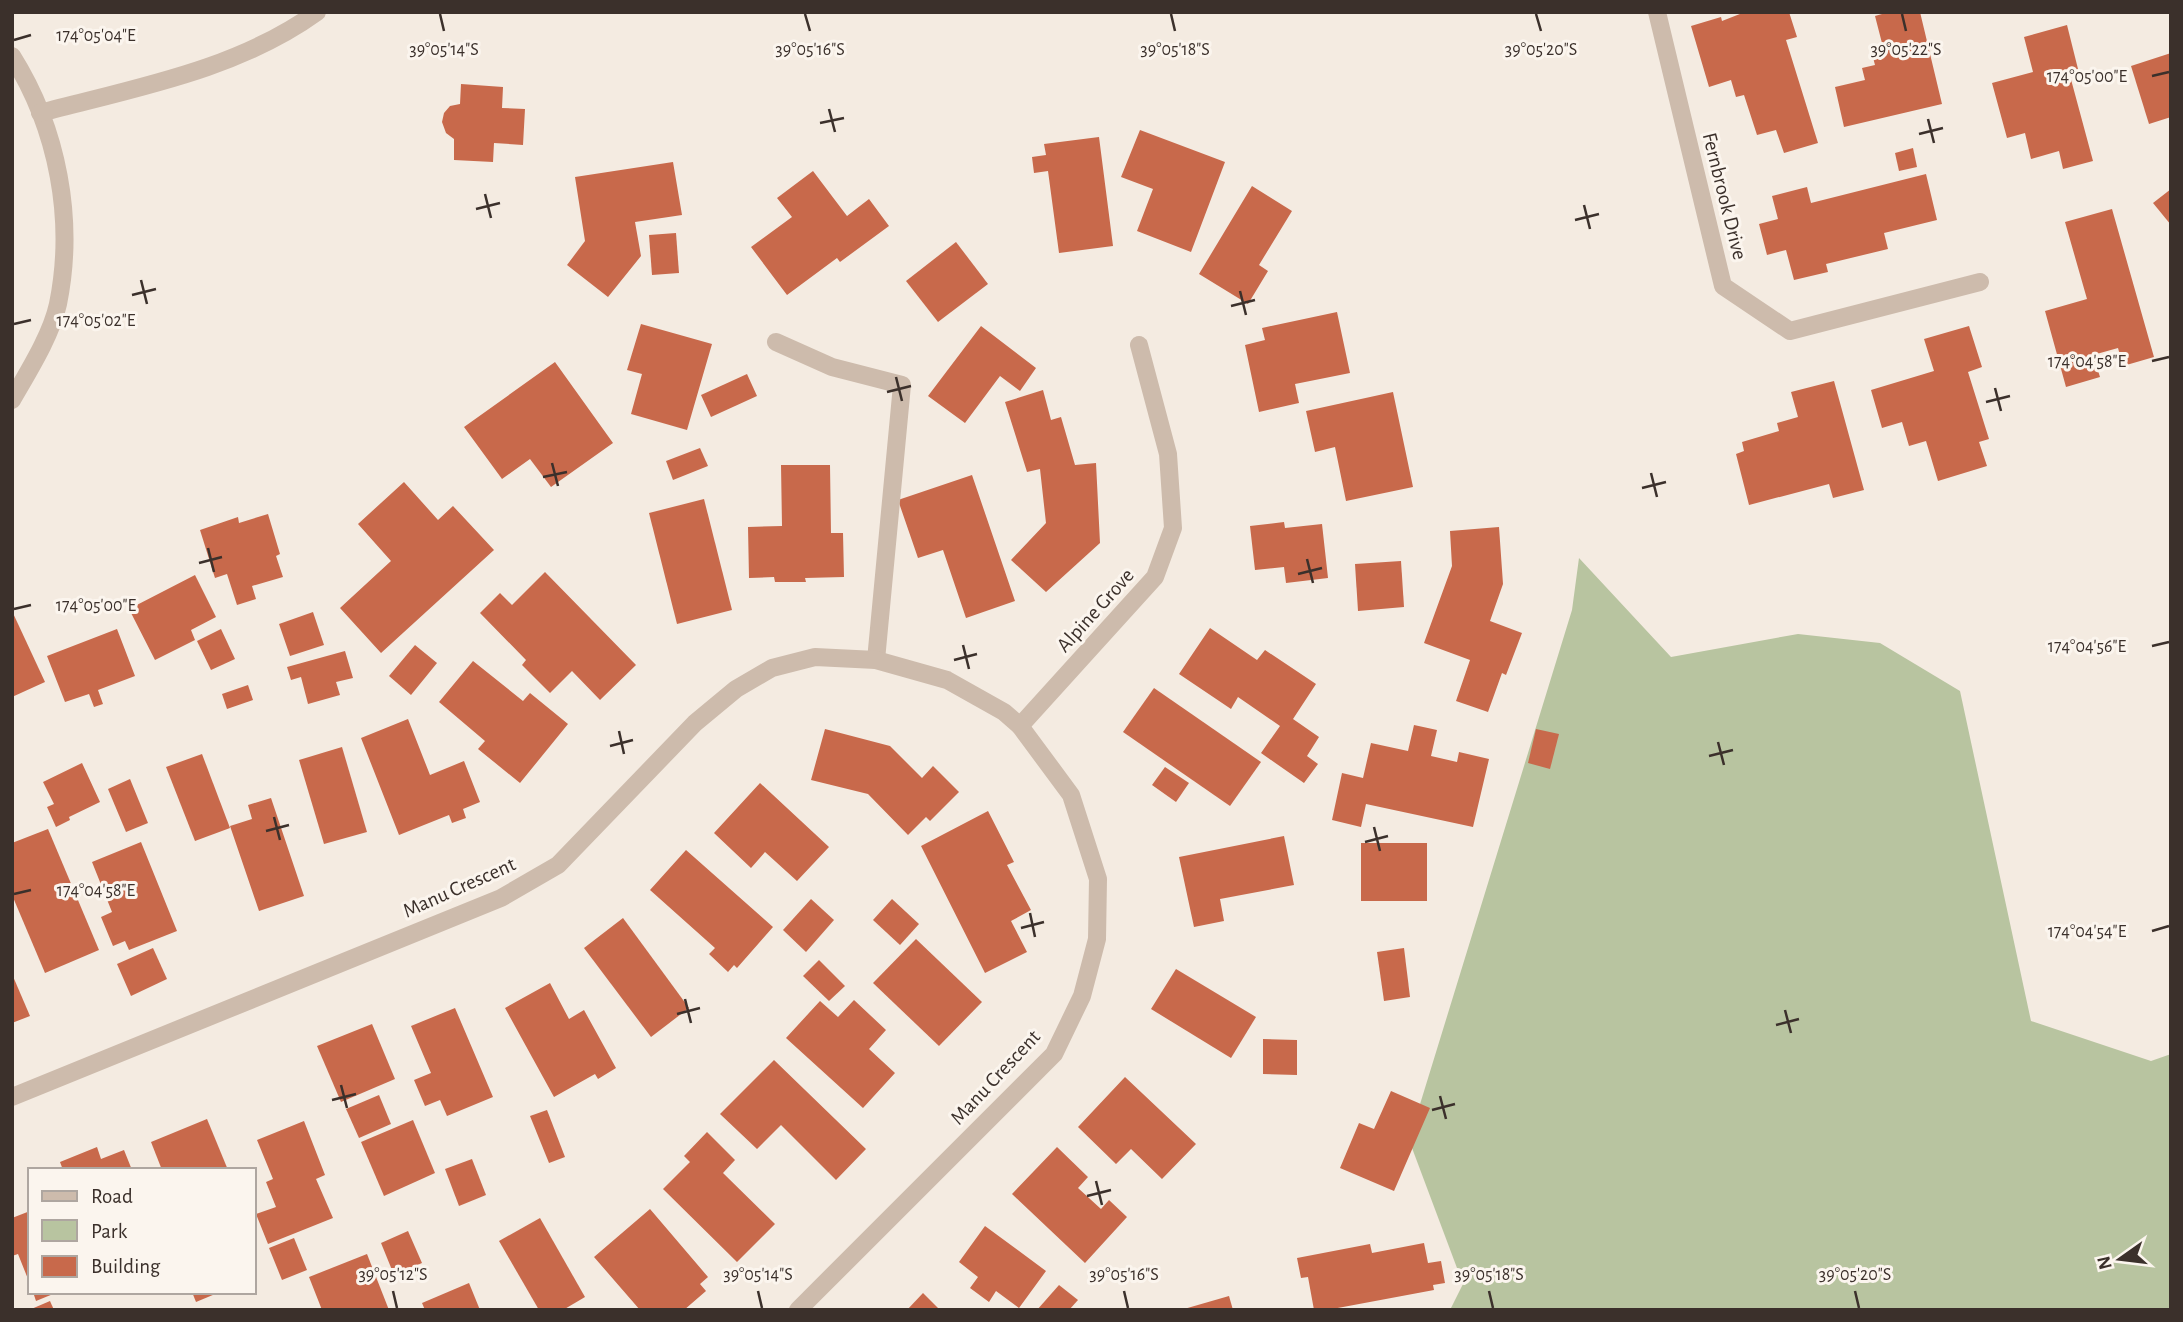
<svg xmlns="http://www.w3.org/2000/svg" width="2183" height="1322" font-family="'Alegreya Sans',sans-serif">
<style>
.green{fill:#b8c4a0}
.building{fill:#c8694b}
.lines{fill:none;stroke-linecap:round;stroke-linejoin:round}
.lane{stroke:#cdbbac;stroke-width:18}
.street{stroke:#cdbbac;stroke-width:18}
.ticks{fill:none;stroke:#3b302b;stroke-width:2.5}
.labels{text-anchor:middle;stroke-width:6;stroke-linejoin:round;paint-order:stroke}
.street-label{font-size:21px;fill:#3b302b;stroke:#fbf5ee}
.ticks-label{font-size:18px;text-anchor:middle;fill:#3b302b;stroke:#fbf5ee;stroke-width:6;stroke-linejoin:round;paint-order:stroke}
</style>
<rect width="100%" height="100%" fill="#f4ebe1"/>
<polygon class="green" points="1579,558 1671,657 1798,634 1880,643 1960,691 2031,1021 2151,1061 2171,1054 2171,1310 1450,1310 1463,1284 1409,1140 1572,610"/>
<g class="building">
<polygon points="1745,12 1789,12 1797,37 1786,40 1818,143 1784,153 1776,130 1757,135 1744,95 1736,97 1731,80 1709,87 1691,26 1721,17 1722,21"/>
<polygon points="1889,12 1920,12 1942,104 1844,127 1835,87 1865,80 1862,68 1875,65 1871,50 1883,47 1875,16"/>
<polygon points="2067,25 2078,69 2069,72 2093,161 2063,169 2059,151 2031,159 2025,133 2007,138 1992,83 2033,72 2024,37"/>
<polygon points="2171,53 2171,117 2149,124 2131,66"/>
<polygon points="461,84 503,87 502,108 525,109 523,145 494,143 493,162 454,160 454,139 446,133 442,122 444,113 450,106 460,104"/>
<polygon points="1140,130 1225,162 1191,252 1137,231 1153,189 1121,177"/>
<polygon points="1099,137 1113,246 1059,253 1048,171 1034,173 1032,157 1046,155 1044,144"/>
<polygon points="1913,148 1917,167 1899,171 1895,153"/>
<polygon points="673,162 682,215 635,222 641,256 608,297 567,265 585,241 575,177"/>
<polygon points="813,171 847,216 869,199 889,226 840,262 837,258 787,295 751,247 792,217 777,198"/>
<polygon points="1926,174 1937,220 1884,233 1888,249 1826,264 1828,272 1794,280 1786,250 1767,255 1759,224 1778,219 1772,196 1807,187 1811,203"/>
<polygon points="1252,186 1292,211 1259,265 1268,271 1248,304 1199,274"/>
<polygon points="2171,189 2171,225 2153,203"/>
<polygon points="2112,209 2154,357 2123,366 2118,348 2093,355 2100,377 2066,387 2045,311 2087,299 2065,222"/>
<polygon points="676,233 679,273 652,275 649,235"/>
<polygon points="956,242 988,284 938,322 906,281"/>
<polygon points="1337,312 1350,373 1295,384 1299,403 1259,412 1245,345 1265,340 1262,328"/>
<polygon points="641,324 712,344 687,430 631,414 642,374 627,370"/>
<polygon points="981,326 1036,368 1020,391 1000,376 965,423 928,396"/>
<polygon points="1969,326 1982,367 1968,372 1989,439 1979,442 1987,466 1938,481 1926,441 1909,446 1902,422 1882,428 1871,390 1934,371 1924,339"/>
<polygon points="555,362 613,443 551,487 530,459 502,479 464,427"/>
<polygon points="747,374 757,396 711,417 701,395"/>
<polygon points="1834,381 1864,490 1833,498 1829,484 1749,505 1736,454 1744,451 1742,442 1779,431 1777,423 1798,417 1791,392"/>
<polygon points="1043,390 1051,420 1061,417 1075,465 1096,463 1100,543 1046,592 1011,560 1046,523 1040,469 1027,472 1005,402"/>
<polygon points="1393,392 1413,487 1346,501 1335,447 1315,452 1306,411"/>
<polygon points="700,448 708,466 673,480 666,461"/>
<polygon points="781,465 830,465 831,533 843,533 844,577 805,578 806,582 775,582 774,577 749,578 748,527 782,526"/>
<polygon points="972,475 1015,601 966,618 943,550 918,558 898,500"/>
<polygon points="404,482 438,520 453,506 494,550 381,653 340,608 391,561 358,524"/>
<polygon points="704,499 732,610 677,624 649,513"/>
<polygon points="268,514 280,554 276,556 283,577 252,586 256,599 237,605 227,574 215,578 200,530 238,517 239,523"/>
<polygon points="1284,522 1285,528 1322,524 1328,578 1286,583 1284,567 1255,570 1250,526"/>
<polygon points="1499,527 1503,584 1490,621 1522,633 1506,675 1502,673 1488,712 1456,701 1470,660 1424,643 1452,566 1450,531"/>
<polygon points="1401,561 1404,607 1358,611 1355,564"/>
<polygon points="545,572 636,665 600,700 572,671 550,693 522,665 526,660 480,613 500,593 512,605"/>
<polygon points="195,575 216,617 191,630 195,640 155,660 129,609"/>
<polygon points="12,611 45,682 12,697"/>
<polygon points="313,612 324,645 290,656 279,624"/>
<polygon points="1210,628 1257,660 1265,650 1316,684 1293,719 1319,737 1307,756 1318,764 1304,783 1261,753 1280,726 1238,697 1231,709 1179,674"/>
<polygon points="117,629 135,676 98,690 103,704 94,707 89,694 65,702 47,656"/>
<polygon points="221,629 235,659 211,670 197,641"/>
<polygon points="415,645 437,663 411,695 389,676"/>
<polygon points="345,651 353,678 336,682 340,695 308,704 301,677 291,680 287,667"/>
<polygon points="473,661 523,701 530,693 568,724 520,783 478,749 485,741 439,702"/>
<polygon points="248,685 253,700 227,709 222,694"/>
<polygon points="1154,688 1261,762 1230,806 1123,732"/>
<polygon points="408,719 430,775 464,761 480,802 463,809 466,818 452,823 449,815 399,835 361,738"/>
<polygon points="1414,725 1437,730 1431,756 1457,762 1459,752 1489,759 1473,827 1366,804 1361,827 1332,820 1342,773 1363,778 1371,743 1408,751"/>
<polygon points="825,729 890,746 922,778 933,766 959,792 930,821 926,817 908,835 868,794 811,780"/>
<polygon points="1536,729 1559,734 1550,769 1528,763"/>
<polygon points="342,747 367,832 324,844 299,760"/>
<polygon points="202,754 230,828 195,841 166,767"/>
<polygon points="82,763 100,802 69,817 70,820 56,827 47,807 54,804 43,782"/>
<polygon points="1165,767 1189,783 1176,802 1152,785"/>
<polygon points="130,779 148,823 126,832 108,789"/>
<polygon points="760,783 829,847 797,881 765,852 751,868 714,833"/>
<polygon points="271,798 304,896 259,911 230,826 252,819 248,805"/>
<polygon points="988,811 1014,862 1007,865 1031,910 1011,921 1027,952 985,973 921,846"/>
<polygon points="48,829 99,950 45,973 12,895 12,843"/>
<polygon points="1284,836 1294,885 1220,899 1224,921 1194,927 1179,857"/>
<polygon points="141,842 177,931 129,950 125,941 113,946 101,917 112,912 92,862"/>
<rect x="1361" y="843" width="66" height="58"/>
<polygon points="686,850 773,927 737,968 734,965 728,972 709,954 715,948 650,890"/>
<polygon points="811,899 834,920 806,952 783,930"/>
<polygon points="892,899 919,924 900,945 873,920"/>
<polygon points="623,918 689,1008 651,1037 584,948"/>
<polygon points="916,939 982,1002 939,1046 873,983"/>
<polygon points="153,948 167,979 131,996 117,964"/>
<polygon points="1404,948 1410,997 1384,1001 1377,952"/>
<polygon points="819,960 845,986 829,1001 803,976"/>
<polygon points="1176,969 1256,1017 1231,1058 1151,1009"/>
<polygon points="12,974 30,1016 12,1023"/>
<polygon points="550,983 569,1019 584,1010 616,1068 598,1079 595,1074 554,1097 505,1008"/>
<polygon points="854,1000 886,1030 869,1049 895,1073 863,1108 786,1038 820,1001 838,1017"/>
<polygon points="455,1008 493,1097 447,1116 440,1100 425,1106 414,1080 431,1073 411,1026"/>
<polygon points="372,1024 395,1079 341,1102 317,1046"/>
<polygon points="1263,1039 1297,1040 1297,1075 1263,1074"/>
<polygon points="774,1060 866,1149 836,1180 781,1125 757,1149 720,1114"/>
<polygon points="1125,1077 1196,1144 1162,1179 1131,1149 1116,1164 1078,1127"/>
<polygon points="1391,1091 1430,1108 1394,1191 1340,1168 1359,1123 1374,1129"/>
<polygon points="379,1095 391,1124 359,1138 346,1109"/>
<polygon points="547,1110 565,1157 549,1163 530,1116"/>
<polygon points="207,1119 228,1170 162,1170 151,1142"/>
<polygon points="413,1120 435,1173 384,1196 361,1142"/>
<polygon points="304,1121 325,1175 316,1179 333,1218 268,1244 256,1214 276,1207 266,1182 273,1179 257,1140"/>
<polygon points="707,1132 735,1160 723,1173 775,1224 737,1262 663,1189 690,1162 684,1156"/>
<polygon points="97,1147 101,1159 124,1150 132,1170 63,1170 60,1162"/>
<polygon points="1057,1147 1088,1177 1078,1188 1101,1209 1109,1200 1127,1217 1085,1263 1012,1194"/>
<polygon points="472,1159 486,1195 459,1206 445,1169"/>
<polygon points="650,1209 708,1277 700,1284 706,1291 684,1310 640,1310 594,1257"/>
<polygon points="30,1211 30,1284 18,1254 12,1256 12,1218"/>
<polygon points="540,1218 585,1297 563,1310 539,1310 499,1241"/>
<polygon points="985,1226 1046,1271 1019,1308 996,1291 989,1302 970,1288 978,1277 959,1262"/>
<polygon points="408,1231 422,1263 394,1275 381,1243"/>
<polygon points="294,1238 307,1270 282,1280 269,1248"/>
<polygon points="1424,1243 1428,1263 1441,1261 1445,1283 1433,1285 1434,1290 1327,1310 1314,1310 1308,1277 1301,1278 1297,1258 1370,1244 1372,1253"/>
<polygon points="367,1254 389,1310 322,1310 309,1277"/>
<polygon points="469,1283 480,1310 425,1310 422,1303"/>
<polygon points="1059,1285 1078,1300 1069,1310 1037,1310"/>
<polygon points="33,1292 58,1292 36,1301"/>
<polygon points="192,1292 220,1292 196,1302"/>
<polygon points="923,1293 940,1310 907,1310"/>
<polygon points="1229,1296 1233,1310 1184,1310 1184,1309"/>
<polygon points="50,1301 54,1310 29,1310"/>
</g>
<g class="lines">
<polyline class="lane" points="776,342 832,367 902,385 876,660"/>
<g class="street">
<polyline points="1657,12 1723,286 1790,331 1980,282"/>
<path d="M12,56C58,129 75,220 58,304C51,336 28,372 12,400"/>
<path d="M40,113C134,88 237,70 317,12"/>
<polyline points="1020,726 1155,577 1173,528 1168,454 1139,345"/>
<polyline points="12,1097 501,898 558,865 695,723 736,689 772,668 815,657 876,660 947,680 1004,712 1020,726 1071,795 1098,879 1097,939 1082,996 1054,1054 798,1310"/>
</g>
</g>
<path class="ticks" d="M440,14L444,31M805,14L810,31M1171,14L1175,31M1536,14L1541,31M1902,14L1906,31M14,40L31,35M2152,76L2169,72M829,109L835,132M1928,119L1934,143M820,123L844,118M1919,134L1943,128M485,194L491,218M1584,205L1590,229M476,209L500,203M1575,220L1599,214M141,280L147,304M1240,291L1246,315M132,295L156,289M1231,306L1255,300M14,324L31,320M2152,361L2169,357M896,377L902,401M1995,388L2001,411M887,392L911,386M1986,402L2010,396M552,463L558,486M1651,473L1657,497M543,477L567,472M1642,488L1666,482M208,548L214,572M1307,559L1313,583M199,563L222,557M1298,574L1322,568M14,609L31,605M963,645L969,669M2152,646L2169,642M954,660L977,654M619,731L624,754M1718,742L1724,765M610,746L633,740M1709,756L1733,750M274,817L280,840M1374,827L1380,851M266,831L289,825M1365,842L1388,836M14,894L31,890M1030,913L1035,937M1021,928L1044,922M2152,931L2169,926M685,999L691,1023M1785,1010L1791,1033M677,1014L700,1008M1776,1025L1799,1019M341,1085L347,1108M1440,1096L1446,1119M332,1100L356,1094M1432,1110L1455,1104M1096,1181L1102,1205M1087,1196L1111,1190M393,1291L397,1308M758,1291L762,1308M1124,1291L1128,1308M1489,1291L1493,1308M1855,1291L1859,1308"/>
<g class="labels">
<g class="street-label">
<text transform="translate(1725 196) rotate(76)" y="7">Fernbrook Drive</text>
<text transform="translate(1095 610) rotate(-48)" y="7">Alpine Grove</text>
<text transform="translate(459 887) rotate(-24)" y="7">Manu Crescent</text>
<text transform="translate(995 1077) rotate(-47)" y="7">Manu Crescent</text>
</g>
</g>
<g class="ticks-label">
<text x="96" y="41">174°05'04"E</text>
<text x="444" y="55">39°05'14"S</text>
<text x="810" y="55">39°05'16"S</text>
<text x="1175" y="55">39°05'18"S</text>
<text x="1541" y="55">39°05'20"S</text>
<text x="1906" y="55">39°05'22"S</text>
<text x="2087" y="82">174°05'00"E</text>
<text x="96" y="326">174°05'02"E</text>
<text x="2087" y="367">174°04'58"E</text>
<text x="96" y="611">174°05'00"E</text>
<text x="2087" y="652">174°04'56"E</text>
<text x="96" y="896">174°04'58"E</text>
<text x="2087" y="937">174°04'54"E</text>
<text x="393" y="1280">39°05'12"S</text>
<text x="758" y="1280">39°05'14"S</text>
<text x="1124" y="1280">39°05'16"S</text>
<text x="1489" y="1280">39°05'18"S</text>
<text x="1855" y="1280">39°05'20"S</text>
</g>
<rect width="2183" height="1322" fill="none" stroke="#3b302b" stroke-width="28"/>
<rect x="28" y="1168" width="228" height="126" fill="#fbf5ee" stroke="#aea6a0" stroke-width="2"/>
<rect x="42" y="1191" width="35" height="10" fill="#cdbbac" stroke="#aea6a0" stroke-width="2"/>
<text x="91" y="1203" font-size="21" fill="#3b302b">Road</text>
<rect x="42" y="1220" width="35" height="21" fill="#b8c4a0" stroke="#aea6a0" stroke-width="2"/>
<text x="91" y="1238" font-size="21" fill="#3b302b">Park</text>
<rect x="42" y="1256" width="35" height="21" fill="#c8694b" stroke="#aea6a0" stroke-width="2"/>
<text x="91" y="1273" font-size="21" fill="#3b302b">Building</text>
<g transform="translate(2120 1259) rotate(256)" stroke="#fbf5ee" stroke-width="5" paint-order="stroke">
<path d="M0-5L12 26L0 18L-12 26Z" fill="#3b302b"/>
<text y="-10" font-size="19" font-weight="bold" text-anchor="middle" fill="#3b302b">N</text>
</g>
</svg>
